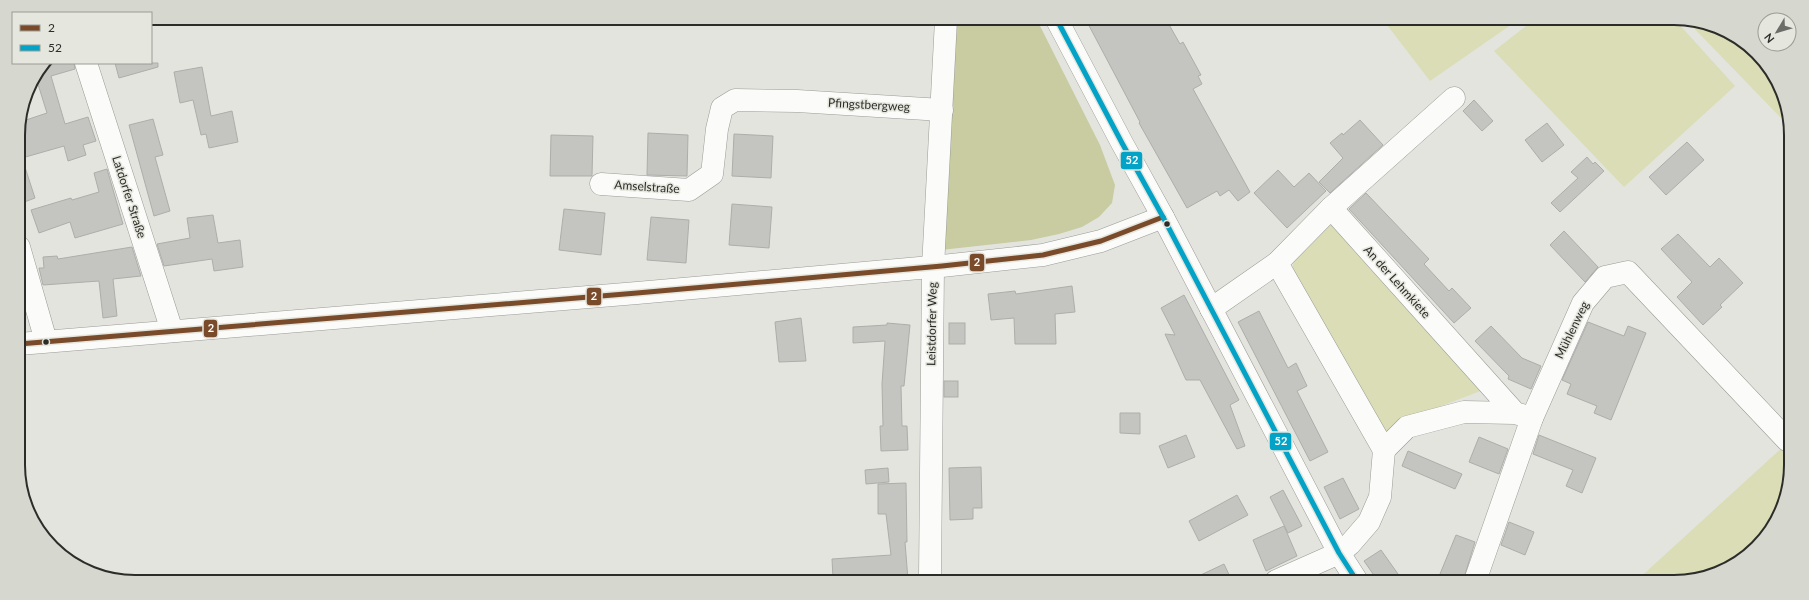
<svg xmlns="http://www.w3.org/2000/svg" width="1809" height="600" font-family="Lato,sans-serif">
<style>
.green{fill:#daddb5}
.forest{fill:#c8cca0}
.building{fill:#c4c4c1;stroke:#adadaa}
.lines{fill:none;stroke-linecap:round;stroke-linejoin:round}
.minor-casing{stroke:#9a9a96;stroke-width:23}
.major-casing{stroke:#9a9a96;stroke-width:23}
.minor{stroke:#fbfbfa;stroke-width:22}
.major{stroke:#fbfbfa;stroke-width:22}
.bus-1-casing{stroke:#e5e6dd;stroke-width:8}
.bus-2-casing{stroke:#e5e6dd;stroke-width:8}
.bus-1{stroke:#7a4b2a;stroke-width:5}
.bus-2{stroke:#02a3c6;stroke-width:5}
.bus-dot{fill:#2c2d29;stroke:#e5e6dd;stroke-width:1.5}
.labels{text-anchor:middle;stroke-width:3;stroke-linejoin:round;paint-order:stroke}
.street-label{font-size:12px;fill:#2c2d29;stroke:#e5e6dd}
.rim{fill:none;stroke:#2c2d29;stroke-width:2}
.line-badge{stroke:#e5e6dd;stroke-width:1.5}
.badge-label{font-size:11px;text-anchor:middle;font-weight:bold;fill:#fff}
</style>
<rect width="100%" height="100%" fill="#e4e4df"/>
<g class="green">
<polygon points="1384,21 1515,22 1430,81"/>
<polygon points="1531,22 1677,22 1735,86 1624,187 1494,51"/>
<polygon points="1688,22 1705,22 1762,58 1789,115 1783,120"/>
<polygon points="1331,224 1483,390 1397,423 1384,436 1292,272 1295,252 1315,232"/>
<path d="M1785,445L1787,447C1787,460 1790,485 1787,496C1773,543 1729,578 1681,582C1666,583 1650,582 1635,582Z"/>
</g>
<polygon class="forest" points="955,20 1037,20 1100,145 1115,185 1112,203 1099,217 1082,227 1059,234 1031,240 941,250"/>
<g class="building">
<polygon points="1086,20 1167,21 1180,44 1183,42 1201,75 1198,76 1202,84 1193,89 1250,192 1238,201 1229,190 1220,196 1217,191 1187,208 1139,123 1140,122"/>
<polygon points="45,63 74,63 75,69 51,76 65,124 88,117 96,141 83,145 86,155 68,161 64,146 22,158 35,198 19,204 18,128 20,122 47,113 37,81 32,82"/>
<polygon points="115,63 158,63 158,67 119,78"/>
<polygon points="202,67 211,116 232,111 238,142 209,148 206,134 201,135 193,100 180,103 174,72"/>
<polygon points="1474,100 1493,121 1482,131 1463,111"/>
<polygon points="153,119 163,155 155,157 170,211 154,216 129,125"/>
<polygon points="1360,120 1383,145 1330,193 1319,182 1343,158 1330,143 1342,133 1343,135"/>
<polygon points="1547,123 1564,145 1542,162 1525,140"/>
<polygon points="648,133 688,135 687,176 647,175"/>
<polygon points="734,134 773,136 771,178 732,176"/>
<polygon points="551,135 593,136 592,176 550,176"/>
<polygon points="1687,142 1704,160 1666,195 1649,177"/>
<polygon points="1587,157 1593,164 1595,162 1604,171 1560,212 1551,203 1578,178 1571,172"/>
<polygon points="107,169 123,224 75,238 70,222 39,233 31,210 71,198 72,200 99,192 94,173"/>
<polygon points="1278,170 1294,187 1309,173 1326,191 1287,228 1254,193"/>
<polygon points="1366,193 1429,259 1424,264 1449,291 1452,288 1471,308 1454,323 1349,209"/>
<polygon points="732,204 772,207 769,248 729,245"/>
<polygon points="564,209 605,213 601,255 559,250"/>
<polygon points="213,215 218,243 240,240 243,267 214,271 212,259 164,266 157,244 190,238 187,218"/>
<polygon points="651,217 689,220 686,263 647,260"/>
<polygon points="1564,231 1598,267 1585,282 1550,245"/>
<polygon points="1678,234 1710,267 1719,258 1743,283 1720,305 1722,307 1703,325 1677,297 1692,282 1661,249"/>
<polygon points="132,247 141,276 113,279 117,316 103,318 99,281 43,285 39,268 44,268 43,257 57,256 58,259"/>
<polygon points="1072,286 1075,312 1055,314 1056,344 1015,344 1014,318 991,320 988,294 1015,291 1016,294"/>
<polygon points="1184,295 1239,400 1230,405 1245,446 1237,449 1200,380 1186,380 1165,334 1175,335 1161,308"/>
<polygon points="1259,311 1288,368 1296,363 1307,386 1297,391 1328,452 1310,461 1238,322"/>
<polygon points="801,318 806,361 779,362 775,322"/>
<polygon points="1588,322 1624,336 1628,326 1646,333 1611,420 1594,413 1597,406 1567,394 1571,384 1562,380"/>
<polygon points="887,323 910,325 904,386 901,386 902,426 907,426 908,450 881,451 880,426 883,426 882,384 885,341 853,343 853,327 887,325"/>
<rect x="949" y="323" width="16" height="21"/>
<polygon points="1491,326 1522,358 1541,366 1531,389 1508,379 1509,376 1475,341"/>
<rect x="944" y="381" width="14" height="16"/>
<polygon points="1120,413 1140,413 1140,434 1120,433"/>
<polygon points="1186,435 1195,457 1168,468 1159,446"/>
<polygon points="1539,435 1596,458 1582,493 1566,486 1573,470 1533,454"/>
<polygon points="1479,437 1508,449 1499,474 1469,462"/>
<polygon points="1408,451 1462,474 1455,489 1402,466"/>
<polygon points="981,467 982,508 973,508 973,519 950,520 949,468"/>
<polygon points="888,468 889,482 866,484 865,470"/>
<polygon points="1343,478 1359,509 1340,519 1324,487"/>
<polygon points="906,483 907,542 905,542 908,580 873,580 873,575 833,578 832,559 891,555 886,514 878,514 878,484"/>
<polygon points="1283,490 1302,526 1288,533 1270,497"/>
<polygon points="1237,495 1248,515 1199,541 1189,521"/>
<polygon points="1509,522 1534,532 1525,555 1501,545"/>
<polygon points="1284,526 1297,556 1266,571 1253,540"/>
<polygon points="1456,535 1475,542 1463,581 1457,581 1440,574"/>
<polygon points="1381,550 1403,581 1378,581 1364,561"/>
<polygon points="1224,564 1232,581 1188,581"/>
<polygon points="1490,575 1499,577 1498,581 1488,581"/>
</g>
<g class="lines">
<g class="minor-casing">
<g id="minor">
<polyline points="86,63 172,331"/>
<polyline points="601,184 689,190 712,174 717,129 722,108 735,100 797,101 942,110"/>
<polyline points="1331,208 1454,98"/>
<polyline points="19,247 46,341"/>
<polyline points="1211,309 1277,263"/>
<polyline points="1515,413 1464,412 1407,427 1384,450 1277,263 1331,208 1515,413 1532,418"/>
<polyline points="931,580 930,576 933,267 946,20"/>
<polyline points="1276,581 1339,553 1350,544 1369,522 1380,497 1384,450"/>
<polyline points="1475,581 1532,418 1583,303 1605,277 1628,272 1787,440"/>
</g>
</g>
<g class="major-casing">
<g id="major">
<polyline points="1057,20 1122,143 1163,217 1339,553 1357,581"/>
<polyline points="19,344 637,293 942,266 1043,255 1101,241 1163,217"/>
</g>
</g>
<use href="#minor" class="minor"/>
<use href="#major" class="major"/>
<g class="bus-1-casing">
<polyline id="bus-1" points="19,344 637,293 942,266 1043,255 1101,241 1163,217"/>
</g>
<g class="bus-2-casing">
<polyline id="bus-2" points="1057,20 1122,143 1163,217 1339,553 1357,581"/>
</g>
<use href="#bus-1" class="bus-1"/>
<use href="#bus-2" class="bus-2"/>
</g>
<g class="bus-dot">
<circle cx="1167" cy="224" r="3.5"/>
<circle cx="46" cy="342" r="3.5"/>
</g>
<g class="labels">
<g class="street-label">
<text transform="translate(869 105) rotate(3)" y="4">Pfingstbergweg</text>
<text transform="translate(647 187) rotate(4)" y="4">Amselstraße</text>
<text transform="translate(129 197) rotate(72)" y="4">Latdorfer Straße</text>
<text transform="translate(1397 282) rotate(48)" y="4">An der Lehmkiete</text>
<text transform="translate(932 324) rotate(-89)" y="4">Leistdorfer Weg</text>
<text transform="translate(1572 330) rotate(-64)" y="4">Mühlenweg</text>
</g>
</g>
<path d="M0 0H1809V600H0ZM135 25H1674A110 110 0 0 1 1784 135V465A110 110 0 0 1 1674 575H135A110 110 0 0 1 25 465V135A110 110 0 0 1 135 25Z" fill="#d6d7cf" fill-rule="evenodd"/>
<path class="rim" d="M135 25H1674A110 110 0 0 1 1784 135V465A110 110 0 0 1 1674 575H135A110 110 0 0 1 25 465V135A110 110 0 0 1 135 25Z"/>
<g class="line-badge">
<rect x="1120" y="151" width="23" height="19" rx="4" fill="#02a3c6"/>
<rect x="969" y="253" width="16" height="19" rx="4" fill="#7a4b2a"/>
<rect x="586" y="287" width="16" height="19" rx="4" fill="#7a4b2a"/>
<rect x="203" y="319" width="15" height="19" rx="4" fill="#7a4b2a"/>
<rect x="1269" y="432" width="23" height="19" rx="4" fill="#02a3c6"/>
</g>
<g class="badge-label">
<text x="1132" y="164">52</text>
<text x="977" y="266">2</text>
<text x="594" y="300">2</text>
<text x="211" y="332">2</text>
<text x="1281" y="445">52</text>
</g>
<rect x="12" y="12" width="140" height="52" fill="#e5e6dd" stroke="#9b9c95"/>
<rect x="20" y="25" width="20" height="6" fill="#7a4b2a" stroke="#9b9c95"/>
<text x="48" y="32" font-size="12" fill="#2c2d29">2</text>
<rect x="20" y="45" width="20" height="6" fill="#02a3c6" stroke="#9b9c95"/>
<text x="48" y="52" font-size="12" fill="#2c2d29">52</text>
<g transform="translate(1777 32) rotate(232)"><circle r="19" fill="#e5e6dd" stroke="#9b9c95"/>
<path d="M0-3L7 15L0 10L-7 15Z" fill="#6c6d69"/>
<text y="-6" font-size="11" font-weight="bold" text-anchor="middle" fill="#2c2d29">N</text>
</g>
</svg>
